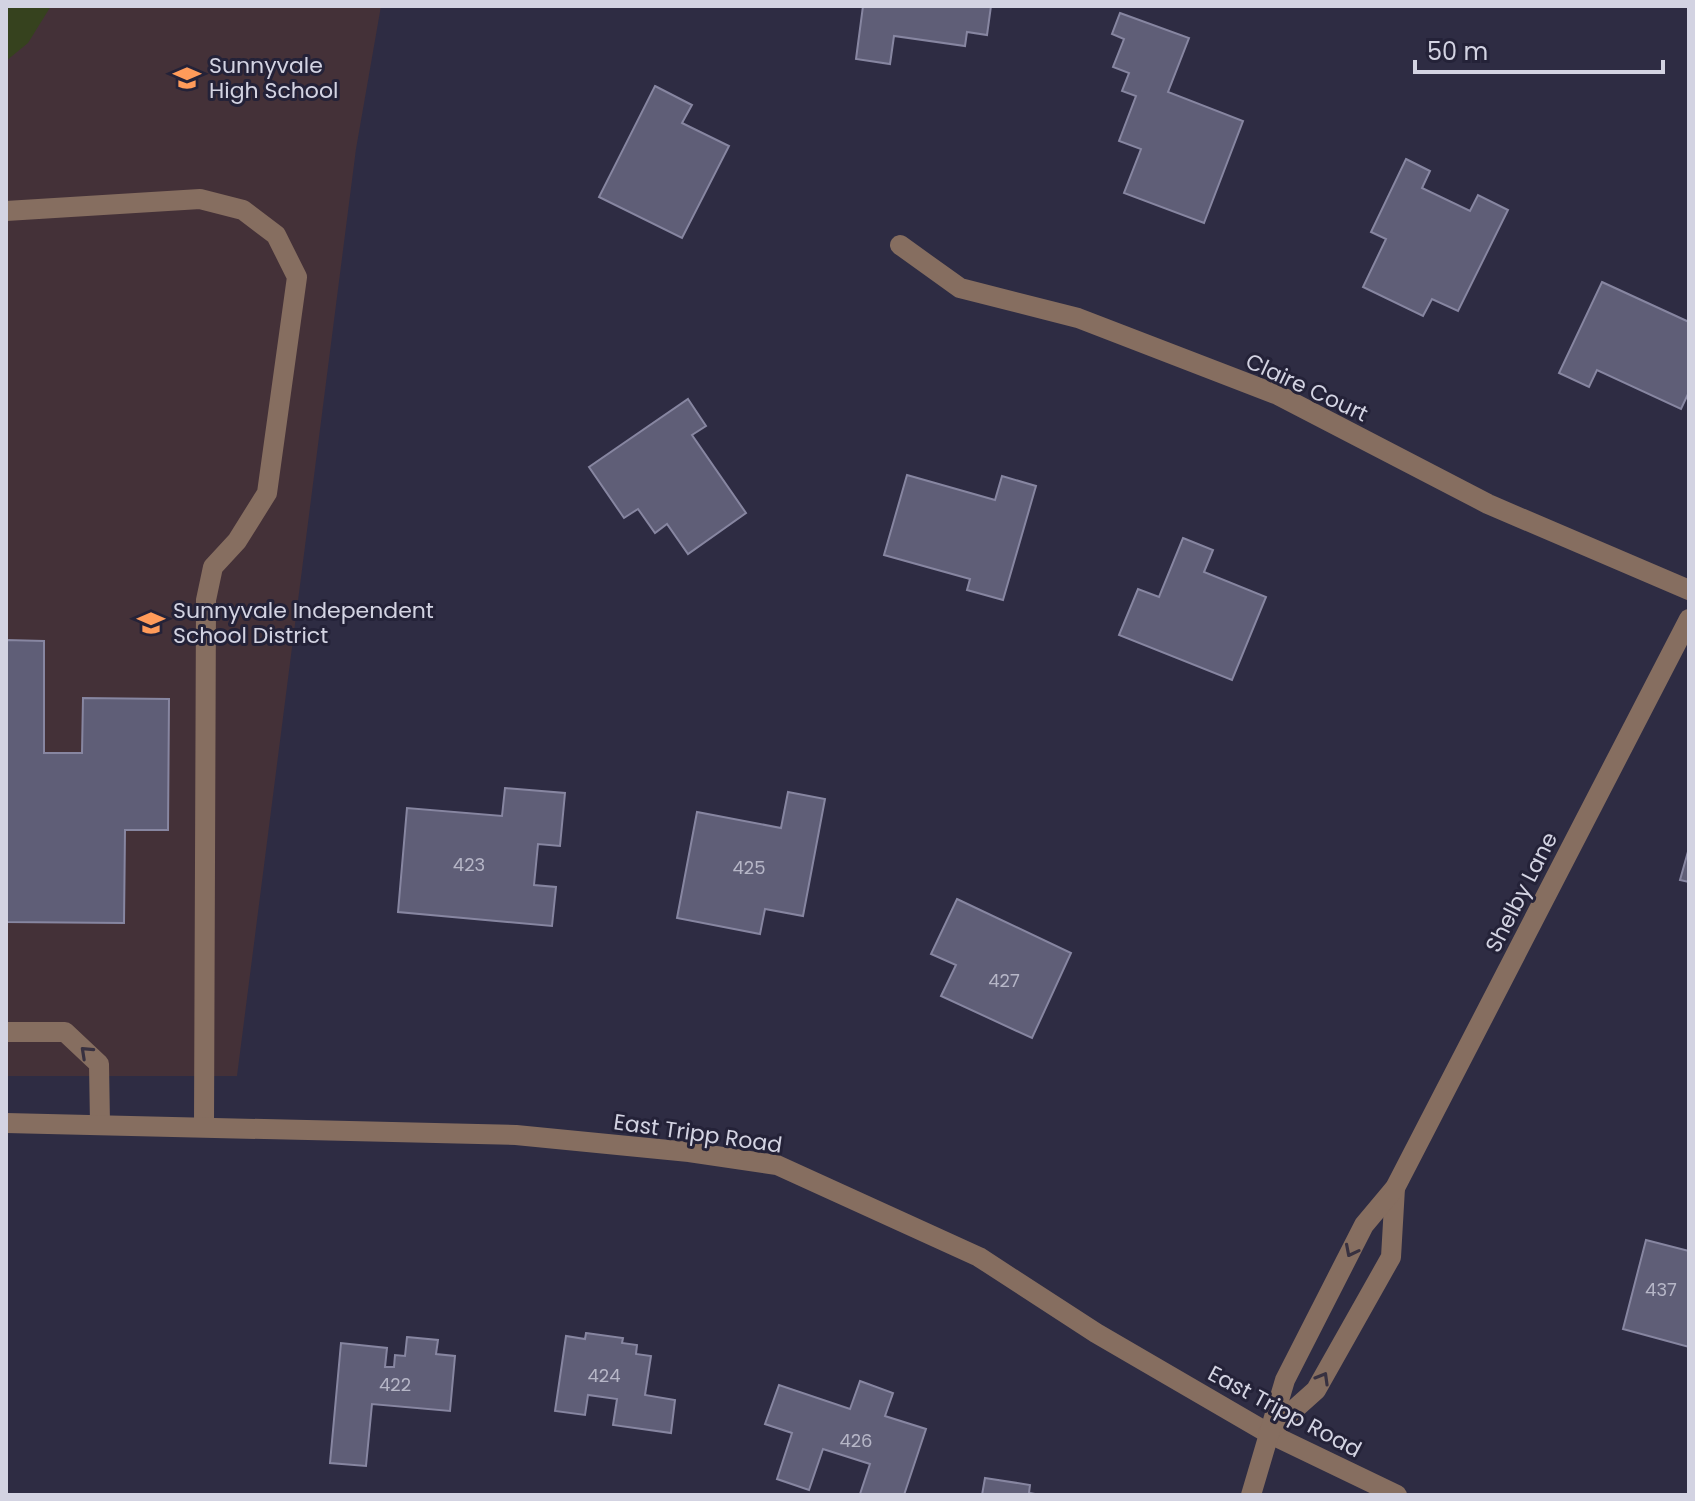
<svg xmlns="http://www.w3.org/2000/svg" width="1695" height="1501" font-family="Poppins,sans-serif">
<style>
.education{fill:#443138}
.green{fill:#36421e}
.building{fill:#5f5e77;stroke:#8786a1;stroke-width:2}
.lines{fill:none;stroke-linecap:round;stroke-linejoin:round}
.minor{stroke:#866e60;stroke-width:20}
.oneway{stroke:#383140}
.labels{text-anchor:middle;stroke-width:6;stroke-linejoin:round;paint-order:stroke}
.number-label{font-size:18px;fill:#b6b6c7}
.poi-label{font-size:22px;fill:#d3d3e2;stroke:#242238;text-anchor:start}
.street-label{font-size:22px;fill:#d3d3e2;stroke:#242238}
</style>
<rect width="100%" height="100%" fill="#2e2c43"/>
<polygon class="education" points="6,6 381,6 356,149 237,1076 6,1076"/>
<polygon class="green" points="6,6 51,6 28,43 6,61"/>
<g class="building">
<polygon points="863,6 991,6 987,35 967,32 965,46 894,36 890,64 856,59"/>
<polygon points="1120,13 1189,38 1168,92 1243,121 1204,223 1124,193 1141,149 1119,141 1136,96 1122,91 1129,73 1113,67 1124,39 1112,34"/>
<polygon points="655,86 692,105 682,123 729,146 682,238 599,197"/>
<polygon points="1406,159 1430,171 1422,188 1470,211 1478,195 1508,210 1458,311 1432,299 1423,316 1363,287 1386,239 1371,232"/>
<polygon points="1602,282 1689,322 1689,392 1681,409 1597,370 1589,387 1559,373"/>
<polygon points="688,399 706,426 692,435 746,513 688,554 667,524 655,533 638,509 624,518 589,467"/>
<polygon points="907,475 995,500 1002,476 1036,486 1003,600 967,590 970,579 884,555"/>
<polygon points="1183,538 1213,550 1204,572 1266,597 1232,680 1119,635 1138,589 1159,597"/>
<polygon points="6,640 44,641 44,753 82,753 83,698 169,699 168,830 125,830 124,923 6,922"/>
<polygon points="505,788 565,793 560,846 538,844 534,885 556,887 552,926 398,912 407,808 502,816"/>
<polygon points="788,792 825,799 803,916 765,909 760,934 677,918 697,812 781,828"/>
<polygon points="1689,848 1689,882 1680,880"/>
<polygon points="957,899 1071,953 1032,1038 941,996 956,965 931,954"/>
<polygon points="1646,1240 1689,1251 1689,1347 1623,1329"/>
<polygon points="586,1333 623,1338 622,1343 637,1345 636,1354 651,1356 645,1395 675,1400 671,1433 613,1425 617,1399 588,1395 585,1415 555,1411 566,1336 585,1339"/>
<polygon points="407,1337 438,1340 436,1354 455,1356 450,1411 372,1404 366,1466 330,1463 341,1343 387,1348 385,1367 394,1367 395,1355 405,1356"/>
<polygon points="860,1381 893,1393 885,1416 926,1429 904,1495 860,1494 870,1464 823,1449 809,1490 777,1479 792,1433 765,1424 779,1385 850,1409"/>
<polygon points="985,1478 1030,1485 1029,1493 1041,1495 982,1495"/>
</g>
<g class="lines">
<g class="minor">
<polyline points="6,211 200,199 243,210 276,235 297,277 267,493 237,541 213,567 206,600 204,1125"/>
<polyline points="900,245 960,288 1078,318 1278,395 1488,504 1689,590"/>
<polyline points="6,1032 65,1032 99,1064 100,1124"/>
<polyline points="6,1123 516,1135 689,1152 777,1165 979,1257 1096,1333 1268,1433 1397,1495"/>
<polyline points="1268,1433 1316,1390 1391,1257 1395,1188"/>
<polyline points="1251,1495 1285,1380 1364,1225 1395,1188 1689,619"/>
</g>
</g>
<defs><path id="oneway-chevron" d="M-2-3.5L2.5 0L-2 3.5" fill="none" stroke-width="1.6" stroke-linecap="round" stroke-linejoin="round" transform="scale(2)"/></defs>
<g class="oneway">
<use href="#oneway-chevron" transform="translate(86 1052) rotate(-137)"/>
<use href="#oneway-chevron" transform="translate(1351 1251) rotate(117)"/>
<use href="#oneway-chevron" transform="translate(1323 1378) rotate(-60)"/>
</g>
<defs>
<g id="school-bare" transform="scale(2.16)"><path d="M0-5L7-2L0 1L-7-2ZM-4 1L0 2.5L4 1V4Q0 6-4 4Z" fill="#ff9b5a" stroke="#242238" stroke-width="2.5" paint-order="stroke"/></g>
</defs>
<g fill-rule="evenodd">
<use href="#school-bare" x="187" y="78"/>
<use href="#school-bare" x="151" y="623"/>
</g>
<g class="labels">
<g class="number-label">
<text x="469" y="871">423</text>
<text x="749" y="874">425</text>
<text x="1004" y="987">427</text>
<text x="1661" y="1296">437</text>
<text x="604" y="1382">424</text>
<text x="395" y="1391">422</text>
<text x="856" y="1447">426</text>
</g>
<g class="poi-label">
<text x="209" y="73">Sunnyvale<tspan x="209" dy="25">High School</tspan></text>
<text x="173" y="618">Sunnyvale Independent<tspan x="173" dy="25">School District</tspan></text>
</g>
<g class="street-label">
<text transform="translate(1307 387) rotate(25)" y="8">Claire Court</text>
<text transform="translate(1521 892) rotate(-63)" y="8">Shelby Lane</text>
<text transform="translate(698 1133) rotate(8)" y="8">East Tripp Road</text>
<text transform="translate(1285 1411) rotate(28)" y="8">East Tripp Road</text>
</g>
</g>
<rect width="1695" height="1501" fill="none" stroke="#d3d3e2" stroke-width="16"/>
<path d="M1415 60v12h248v-12" fill="none" stroke="#d3d3e2" stroke-width="4"/>
<text x="1427" y="60" font-size="24" fill="#d3d3e2" stroke="#242238" stroke-width="6" paint-order="stroke">50 m</text>
</svg>
